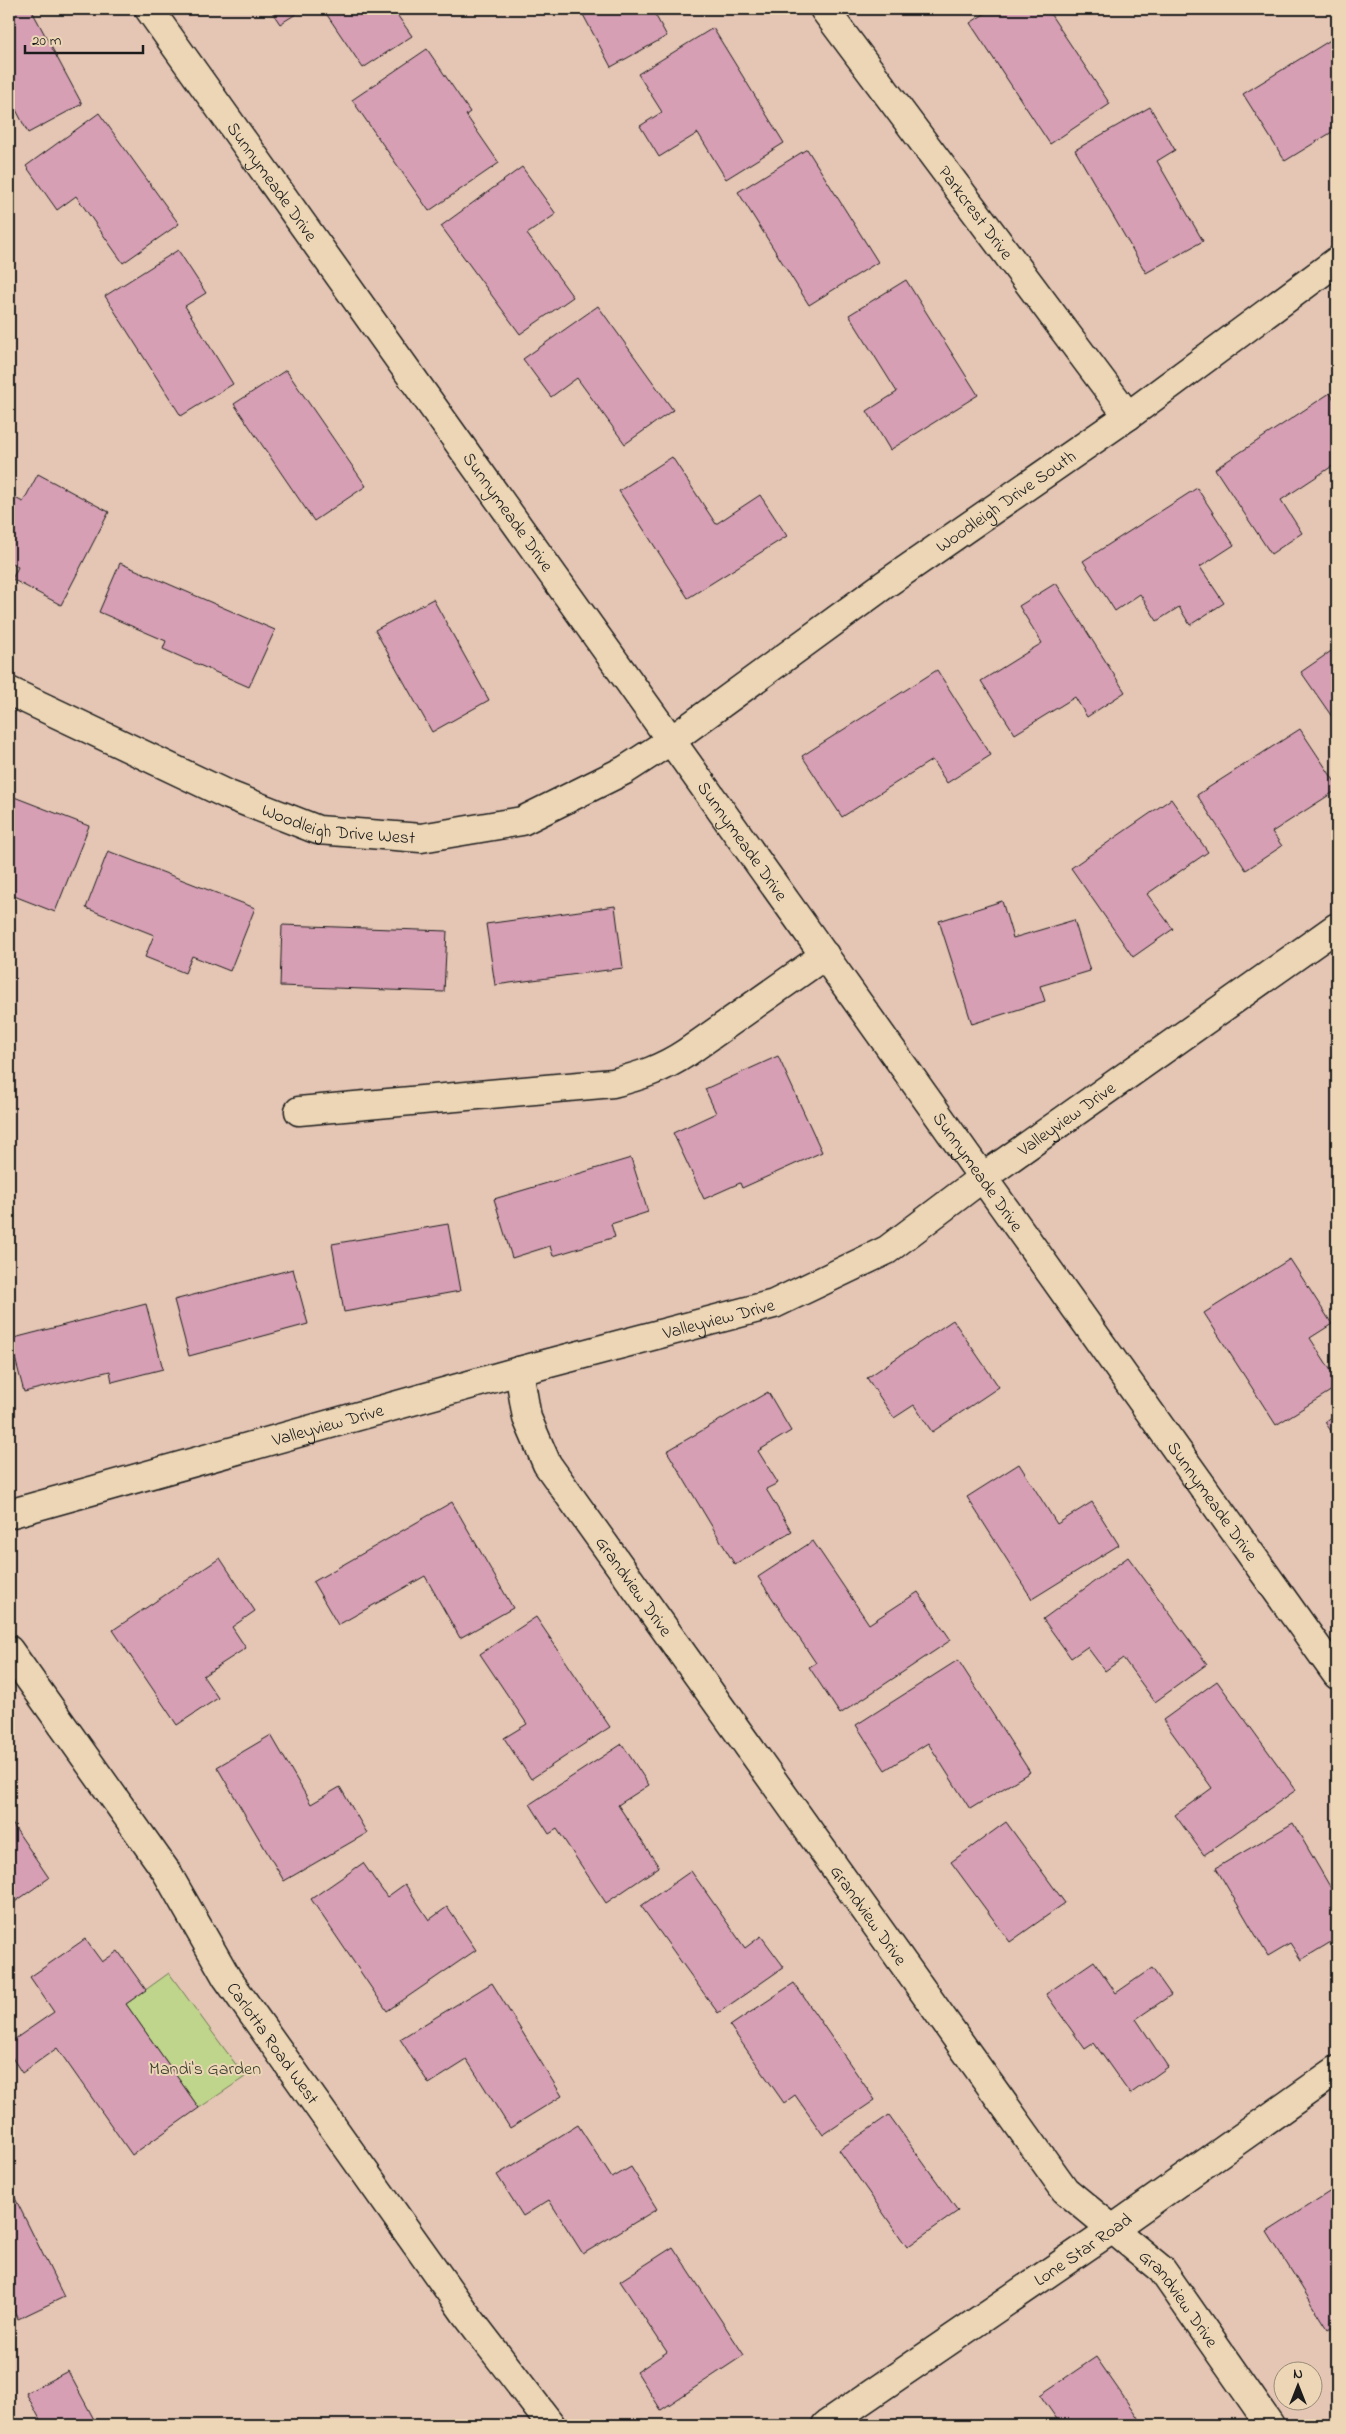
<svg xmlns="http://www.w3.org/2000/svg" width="1346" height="2434" font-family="'Indie Flower',sans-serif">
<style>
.green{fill:#bfd58b;stroke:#6e7854}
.building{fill:#d69fb4;stroke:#1c1c1c}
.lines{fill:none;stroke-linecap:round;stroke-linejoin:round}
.minor-casing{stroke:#1c1c1c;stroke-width:31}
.minor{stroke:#ecd6b5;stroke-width:28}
.labels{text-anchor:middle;stroke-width:4;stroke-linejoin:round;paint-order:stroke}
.street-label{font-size:18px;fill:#1c1c1c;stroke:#ecd6b5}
.park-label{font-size:18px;fill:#3d4132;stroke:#ecd6b5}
</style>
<rect width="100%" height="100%" fill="#e5c6b5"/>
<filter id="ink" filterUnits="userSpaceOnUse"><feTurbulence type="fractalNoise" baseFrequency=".02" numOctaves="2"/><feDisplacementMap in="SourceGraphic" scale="10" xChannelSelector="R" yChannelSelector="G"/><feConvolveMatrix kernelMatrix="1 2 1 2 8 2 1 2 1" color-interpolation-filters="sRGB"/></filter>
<g filter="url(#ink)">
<polygon class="green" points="169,1973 245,2077 199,2108 126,2004"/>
<g class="building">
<polygon points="9,9 31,9 82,104 28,133 9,96"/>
<polygon points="270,9 304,9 280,24"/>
<polygon points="323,9 393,9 412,36 363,68"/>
<polygon points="580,9 652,9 667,36 611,67"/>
<polygon points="992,9 1047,9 1110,104 1050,144 970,23"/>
<polygon points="713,28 784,143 726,179 698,133 659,157 640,126 662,112 638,74"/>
<polygon points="1337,36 1337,129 1285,161 1243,94"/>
<polygon points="427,49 470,112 466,115 499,163 429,211 352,100"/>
<polygon points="1150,107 1175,150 1157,161 1203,241 1146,273 1075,150"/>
<polygon points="99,113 179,224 123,263 76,196 57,210 26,166"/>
<polygon points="807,149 878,262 809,305 738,192"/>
<polygon points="522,167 556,214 527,234 573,297 520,334 441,226"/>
<polygon points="178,250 206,293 185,306 233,384 181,416 105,296"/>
<polygon points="906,280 978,395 890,450 867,411 897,392 849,315"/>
<polygon points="598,306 673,410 625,444 577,378 551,397 523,359"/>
<polygon points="286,370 366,486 314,521 234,404"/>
<polygon points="1330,393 1337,404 1337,463 1281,500 1302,533 1271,554 1215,469"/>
<polygon points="672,457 716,524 760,495 787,536 688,598 619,491"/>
<polygon points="38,474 109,512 61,605 12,579 18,567 9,562 9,495 23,502"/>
<polygon points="1197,488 1234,545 1200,567 1224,603 1190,625 1179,607 1157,621 1140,594 1115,611 1083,561"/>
<polygon points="120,563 275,630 249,687 163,649 166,641 99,612"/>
<polygon points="1056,583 1125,692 1087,717 1075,697 1015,734 981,681 1042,643 1019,606"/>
<polygon points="433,599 489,700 432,732 375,630"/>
<polygon points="1337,647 1337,724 1301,672"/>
<polygon points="937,670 991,755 947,783 932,760 842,817 802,756"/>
<polygon points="1300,729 1337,785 1337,790 1272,832 1282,846 1246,870 1197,795"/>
<polygon points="9,795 89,826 55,912 9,894"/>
<polygon points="1171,799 1208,852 1147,894 1173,929 1133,957 1071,868"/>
<polygon points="108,851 255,908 230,971 192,956 185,973 145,957 154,935 86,908"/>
<polygon points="1002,901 1013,938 1074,920 1090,971 1040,986 1045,1001 972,1024 939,921"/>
<polygon points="615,906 623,968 495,985 486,924"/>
<polygon points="282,925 447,931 444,992 280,986"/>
<polygon points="778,1056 822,1152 742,1188 740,1183 704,1199 673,1133 716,1113 705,1089"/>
<polygon points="631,1158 648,1212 611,1224 615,1237 553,1256 550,1246 512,1258 494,1199"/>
<polygon points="448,1224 460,1291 344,1312 332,1244"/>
<polygon points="1290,1259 1332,1324 1310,1338 1337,1380 1337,1387 1276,1425 1204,1313"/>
<polygon points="293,1269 308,1324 189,1356 174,1300"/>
<polygon points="146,1304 163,1369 112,1382 110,1371 24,1392 10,1339"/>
<polygon points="953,1320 999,1387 932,1432 914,1405 894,1418 867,1378"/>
<polygon points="768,1392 791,1431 758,1451 778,1483 766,1489 792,1532 735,1565 667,1451"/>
<polygon points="1337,1413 1337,1440 1325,1422"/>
<polygon points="1019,1464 1057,1524 1092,1502 1119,1545 1032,1599 967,1497"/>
<polygon points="452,1502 513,1608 460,1638 425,1576 338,1625 313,1582"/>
<polygon points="813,1541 869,1624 918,1592 951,1640 840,1714 809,1667 816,1663 758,1577"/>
<polygon points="1128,1557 1207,1664 1155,1702 1123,1658 1105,1671 1087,1647 1071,1658 1043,1619"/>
<polygon points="220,1558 255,1611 232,1627 246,1648 203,1676 218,1698 177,1725 113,1630"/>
<polygon points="536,1617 610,1727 531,1779 504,1738 527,1724 480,1654"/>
<polygon points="958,1660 1030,1772 970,1809 928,1743 885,1770 856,1725"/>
<polygon points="1217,1681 1296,1790 1204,1855 1175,1815 1212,1788 1163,1720"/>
<polygon points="271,1735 311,1804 340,1787 367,1833 284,1881 217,1767"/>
<polygon points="622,1744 649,1785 618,1805 659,1867 606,1903 557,1829 549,1834 530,1804"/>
<polygon points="9,1819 49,1878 9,1906"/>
<polygon points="1006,1822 1065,1903 1010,1942 951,1862"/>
<polygon points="1293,1823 1332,1890 1337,1887 1337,1952 1331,1942 1301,1960 1290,1943 1268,1956 1216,1868"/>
<polygon points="363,1863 387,1897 405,1884 429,1920 447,1907 476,1950 387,2011 311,1899"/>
<polygon points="691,1871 745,1948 761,1936 784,1967 718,2013 641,1906"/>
<polygon points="85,1939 102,1962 118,1951 146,1990 126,2004 199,2108 132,2155 57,2048 22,2073 9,2053 9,2043 54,2012 30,1977"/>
<polygon points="1094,1961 1116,1993 1152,1968 1171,1995 1136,2019 1168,2067 1130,2094 1094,2043 1085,2049 1046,1994"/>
<polygon points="492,1983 562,2096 510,2128 467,2060 429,2084 400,2039"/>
<polygon points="794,1983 875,2100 823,2135 795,2095 784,2103 730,2026"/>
<polygon points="889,2115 958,2211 907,2247 839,2150"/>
<polygon points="578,2125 612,2178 631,2167 657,2209 583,2254 549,2200 523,2216 497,2175"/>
<polygon points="1337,2187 1337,2324 1328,2329 1267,2232"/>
<polygon points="14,2196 64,2297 18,2319 9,2300 9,2199"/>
<polygon points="673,2247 744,2355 661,2410 637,2372 667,2352 620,2281"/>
<polygon points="1096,2357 1143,2425 1061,2425 1040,2395"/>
<polygon points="68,2371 97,2425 43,2425 26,2393"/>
</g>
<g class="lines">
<g class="minor-casing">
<g id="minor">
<path id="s1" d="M149,9C546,563 941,1120 1337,1675"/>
<path id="s2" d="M824,9L1128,416"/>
<path id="s3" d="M9,691L226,794L318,830L421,838L522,821L625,770L673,739L884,585L1128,416L1337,261"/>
<path d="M299,1111L613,1083C640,1076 662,1069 686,1053L825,955"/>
<path id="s4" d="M519,1371L527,1418L547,1464L1065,2190L1162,2270L1270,2425"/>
<path id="s5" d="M9,1514L519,1371L774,1304L887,1250L982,1178L1337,927"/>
<path id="s6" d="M9,1650L166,1871L227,1978L465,2313L551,2425"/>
<path id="s7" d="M826,2425L1111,2230L1337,2070"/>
</g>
</g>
<use href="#minor" class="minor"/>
</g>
</g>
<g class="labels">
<g class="street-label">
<text dy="6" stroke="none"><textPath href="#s1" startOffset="212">Sunnymeade Drive</textPath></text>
<text dy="6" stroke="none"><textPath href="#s2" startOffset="254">Parkcrest Drive</textPath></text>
<text dy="6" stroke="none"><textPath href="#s3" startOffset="1126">Woodleigh Drive South</textPath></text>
<text dy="6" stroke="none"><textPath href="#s1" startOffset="618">Sunnymeade Drive</textPath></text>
<text dy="6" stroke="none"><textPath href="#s3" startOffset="358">Woodleigh Drive West</textPath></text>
<text dy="6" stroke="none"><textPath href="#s1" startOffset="1022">Sunnymeade Drive</textPath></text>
<text dy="6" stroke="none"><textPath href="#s5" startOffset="1141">Valleyview Drive</textPath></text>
<text dy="6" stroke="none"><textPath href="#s1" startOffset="1428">Sunnymeade Drive</textPath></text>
<text dy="6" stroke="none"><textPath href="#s5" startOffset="736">Valleyview Drive</textPath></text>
<text dy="6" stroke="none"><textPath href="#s5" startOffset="331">Valleyview Drive</textPath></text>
<text dy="6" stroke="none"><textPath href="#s1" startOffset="1832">Sunnymeade Drive</textPath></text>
<text dy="6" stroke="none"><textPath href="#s4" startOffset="248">Grandview Drive</textPath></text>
<text dy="6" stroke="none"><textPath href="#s4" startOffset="652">Grandview Drive</textPath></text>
<text dy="6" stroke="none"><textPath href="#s6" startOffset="474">Carlotta Road West</textPath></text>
<text dy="6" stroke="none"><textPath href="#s7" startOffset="311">Lone Star Road</textPath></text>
<text dy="6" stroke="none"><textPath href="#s4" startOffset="1148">Grandview Drive</textPath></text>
</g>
<g class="park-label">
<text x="205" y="2074">Mandi's Garden</text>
</g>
</g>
<rect width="1346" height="2434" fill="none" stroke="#ecd6b5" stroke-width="30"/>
<rect x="15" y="15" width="1316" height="2404" fill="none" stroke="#1c1c1c" stroke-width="2" filter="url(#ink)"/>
<g transform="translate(1298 2386)"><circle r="24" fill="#ecd6b5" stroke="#998c78"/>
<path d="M0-4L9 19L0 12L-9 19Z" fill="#1c1c1c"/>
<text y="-8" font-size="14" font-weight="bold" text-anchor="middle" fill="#1c1c1c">N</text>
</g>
<path d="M25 45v8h118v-8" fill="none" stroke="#1c1c1c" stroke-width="2.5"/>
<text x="32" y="45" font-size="15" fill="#1c1c1c" stroke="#ecd6b5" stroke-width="4" paint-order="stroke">20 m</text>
</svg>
